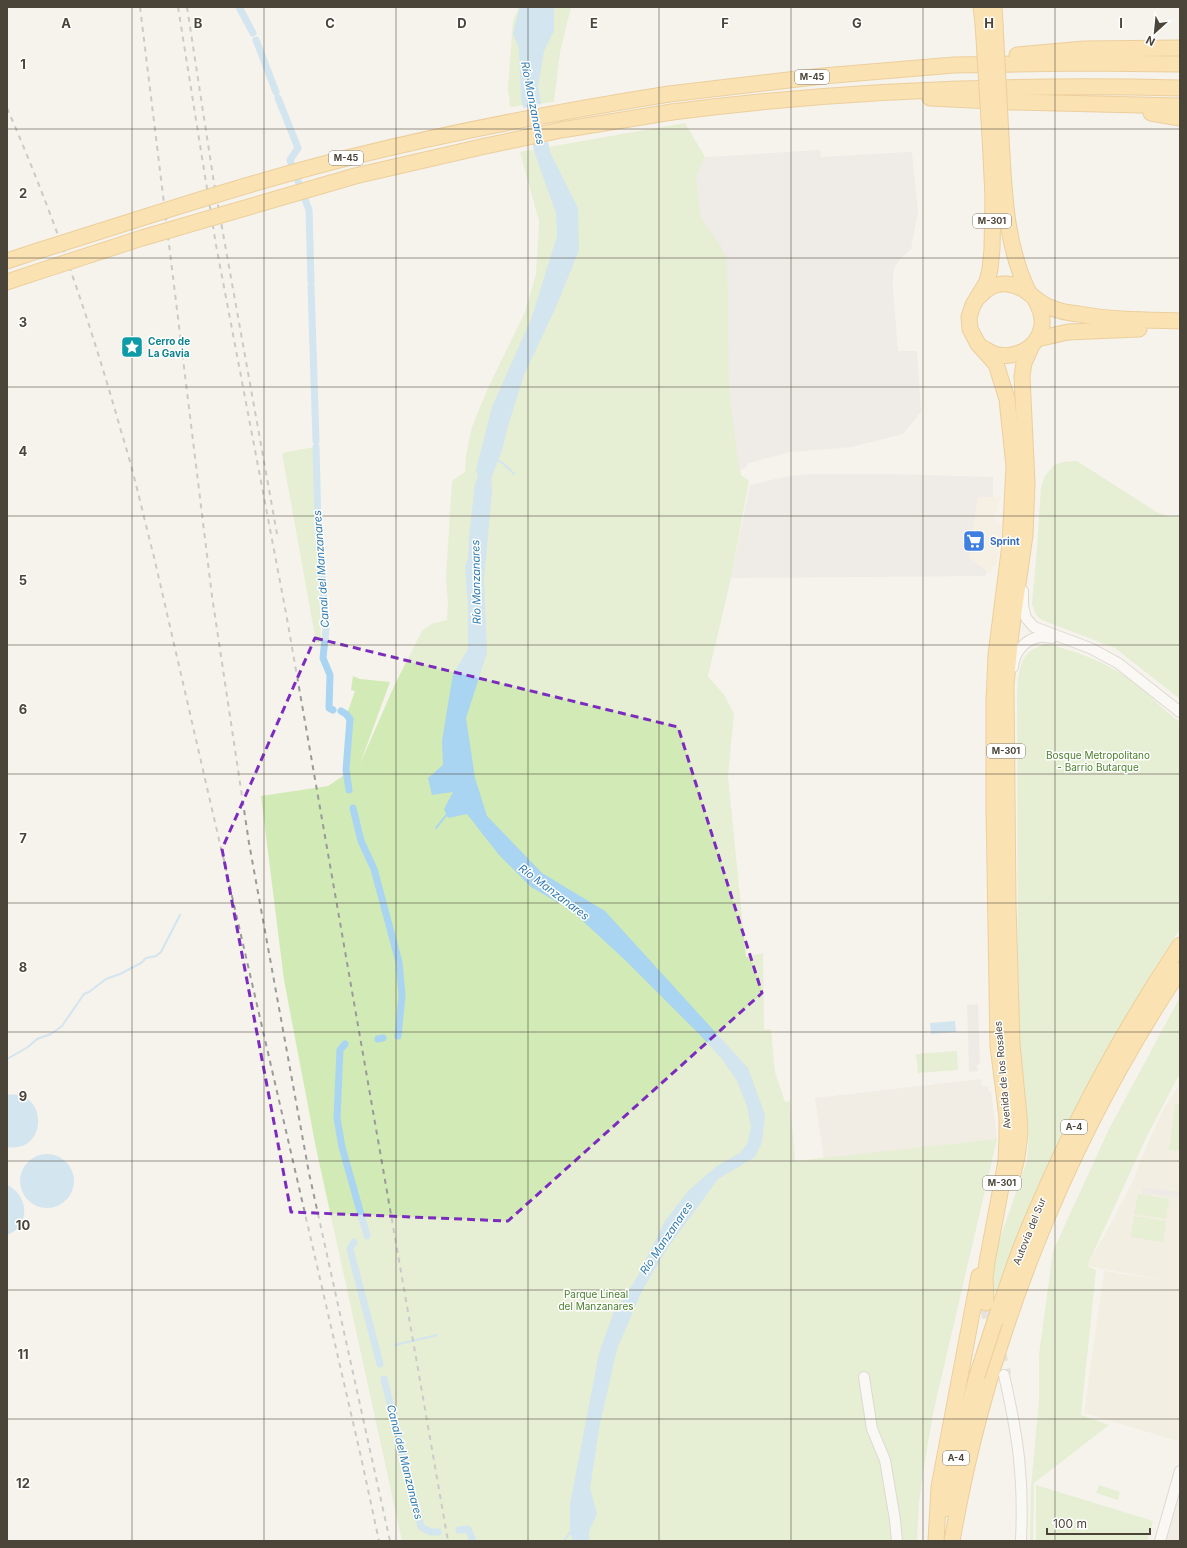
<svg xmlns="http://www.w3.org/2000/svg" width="1187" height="1548" font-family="Inter,sans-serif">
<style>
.residential{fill:#eae5da}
.commercial{fill:#f7ead8}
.industrial{fill:#e6e2dd}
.education{fill:#efe8d6}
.green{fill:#d2eab5}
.parking{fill:#e5e3e0}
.water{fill:#a9d4f2}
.pier{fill:#f6f3ec}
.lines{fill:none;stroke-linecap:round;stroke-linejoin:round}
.stream{stroke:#a9d4f2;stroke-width:2}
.canal{stroke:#a9d4f2;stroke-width:7}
.highway-tunnel{stroke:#d4d0c8;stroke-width:15;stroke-dasharray:15 8;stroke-linecap:butt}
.minor-casing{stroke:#c2bbae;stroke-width:12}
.highway-casing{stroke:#e0a43c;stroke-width:17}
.minor{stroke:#fff;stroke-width:10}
.highway{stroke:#ffcf6e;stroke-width:15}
.rail{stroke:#9a9a9a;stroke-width:2;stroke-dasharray:5 5;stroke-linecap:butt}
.highway-bridge-casing{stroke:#e0a43c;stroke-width:17;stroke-linecap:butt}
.highway-bridge{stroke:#ffcf6e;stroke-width:15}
.marked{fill:none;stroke:#7b2cbf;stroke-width:3;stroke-dasharray:8 5;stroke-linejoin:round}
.grid{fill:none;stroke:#4b4439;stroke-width:1;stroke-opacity:0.55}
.labels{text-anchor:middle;stroke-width:3;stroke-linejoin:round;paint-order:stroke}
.shield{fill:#fff;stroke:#817c74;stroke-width:1}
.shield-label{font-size:9px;font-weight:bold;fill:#4b4439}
.culture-label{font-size:10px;font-weight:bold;fill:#0d838f;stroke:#fff;text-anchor:start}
.shop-label{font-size:10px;font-weight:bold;fill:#366cbe;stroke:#fff;text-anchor:start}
.park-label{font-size:10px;fill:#4a7f2a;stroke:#fff}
.street-label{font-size:10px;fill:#4b4439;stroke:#fff}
.water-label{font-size:11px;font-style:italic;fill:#2e7ab2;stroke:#fff}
.grid-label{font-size:13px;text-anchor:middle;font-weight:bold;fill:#4b4439;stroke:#fff;stroke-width:3;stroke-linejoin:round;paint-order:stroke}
</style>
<rect width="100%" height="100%" fill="#f6f3ec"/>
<g class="residential">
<polygon points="981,1079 981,1084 983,1086 988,1086 988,1092 991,1091 997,1139 824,1158 815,1098"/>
<polygon points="1180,1463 1180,1541 1159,1541"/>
</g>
<polygon class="commercial" points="978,497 1001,497 994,520 1002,526 997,564 991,567 993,570 989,573 969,557"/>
<g class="industrial">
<polygon points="820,150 821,157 909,152 912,153 918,211 911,249 900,259 895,266 893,276 893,288 898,351 917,351 921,412 903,434 852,447 791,452 771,457 749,463 744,469 738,471 696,217 696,177 705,157"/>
<polygon points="808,474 892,474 993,477 993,497 978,497 969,557 987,572 985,576 731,578 750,485 789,476"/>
</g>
<g class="education">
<polygon points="1180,1084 1180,1283 1087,1266 1115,1216 1134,1179 1141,1159 1163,1110"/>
<polygon points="1104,1271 1180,1283 1180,1436 1178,1441 1084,1413"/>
</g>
<g class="green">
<polygon points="519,7 571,7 560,52 554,102 510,107 508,88 513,21"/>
<polygon points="685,123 705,157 696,177 701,218 721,246 727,262 729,389 737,456 741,475 749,481 731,578 708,676 725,696 734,714 728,776 746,957 763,953 764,1030 771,1029 775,1072 785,1102 790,1101 795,1161 997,1139 934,1409 923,1472 919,1504 917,1541 402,1541 316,1148 284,980 261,796 328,786 349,772 353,719 348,711 355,691 351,690 353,676 360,679 390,682 360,764 395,684 422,631 431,624 447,620 448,604 446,577 452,481 465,472 466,455 472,427 488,388 525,312 536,274 539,221 520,152"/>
<polygon points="314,447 321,642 316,642 282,453"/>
<polygon points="1077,461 1158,513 1168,516 1180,517 1180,699 1115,648 1042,620 1036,615 1032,604 1037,548 1041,488 1045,476 1054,465 1063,462"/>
<path d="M1045,644C1074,650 1103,661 1128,678C1146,690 1161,709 1180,722V929L1152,972L1072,1114L1032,1201L994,1297L993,1275L997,1247L1027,1161L1029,1134L1018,1023L1017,694C1018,680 1018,661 1030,651C1034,648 1040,646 1045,644Z"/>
<polygon points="1180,997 1180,1073 1147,1136 1087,1266 1096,1270 1081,1415 1109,1425 1034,1483 1033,1541 1030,1541 1031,1487 1039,1401 1039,1355 1053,1251 1109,1129"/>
<polygon points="957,1051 958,1070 918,1073 916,1054"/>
<polygon points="1175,1104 1180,1105 1180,1151 1169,1150"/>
<polygon points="1138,1194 1169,1199 1166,1219 1134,1214"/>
<polygon points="1134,1216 1166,1221 1163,1242 1131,1237"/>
<polygon points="1036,1485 1153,1521 1147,1541 1036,1541"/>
<polygon points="1099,1485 1120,1492 1118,1500 1096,1493"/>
</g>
<g class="parking">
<polygon points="978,1004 980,1062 977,1066 978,1071 969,1072 967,1005"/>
<polygon points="1143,1187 1180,1192 1180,1198 1142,1193"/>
</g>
<g class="water">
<polygon points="520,7 555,7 554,11 554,31 544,51 538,87 550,152 578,208 579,250 556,307 524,375 508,426 503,447 491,479 492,491 484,581 487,653 466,718 475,778 487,816 542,873 605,911 748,1068 765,1115 762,1142 755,1157 718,1179 667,1249 653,1272 641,1293 617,1349 600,1424 590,1488 597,1514 589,1531 589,1541 573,1541 570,1533 570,1504 599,1353 615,1309 626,1295 639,1274 665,1221 689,1190 717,1166 740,1153 747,1144 751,1127 747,1106 737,1081 722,1059 701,1036 626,961 571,910 531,887 499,855 467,814 448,818 444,809 453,792 432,795 428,778 443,765 442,741 453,674 468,649 468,607 465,566 468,559 469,538 475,483 478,477 476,470 492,407 532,317 557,236 556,213 535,154 521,98 519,48 513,33"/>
<polygon points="955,1021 956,1032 931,1034 930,1023"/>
<path d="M7,1095C49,1089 48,1154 7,1147Z"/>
<circle cx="47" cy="1181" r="27"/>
<path d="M7,1185C29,1195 31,1226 7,1235Z"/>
</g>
<polygon class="pier" points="541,104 548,142 533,144 523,108"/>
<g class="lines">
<g class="stream">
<polyline points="10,7 11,7"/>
<polyline points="497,460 504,464 514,474"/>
<polyline points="436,828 448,813"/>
<polyline points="7,1059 28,1047 37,1039 51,1034 62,1026 84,994 89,992 106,979 120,974 141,963 146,958 156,956 161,952 180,915"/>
<polyline points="395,1345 437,1335"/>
<polyline points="564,1541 571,1531"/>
</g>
<g class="canal">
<polyline points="239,7 253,33"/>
<polyline points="256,40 276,92"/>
<polyline points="278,98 298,148 290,160 309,210 311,281"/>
<polyline points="311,286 316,441"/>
<polyline points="316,447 318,525 326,629 323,658 330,675 329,708 333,710"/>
<polyline points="341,711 346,714 350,719 346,770 349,790"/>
<polyline points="353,808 361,841 374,869 399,962 402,995 398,1036"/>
<polyline points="378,1039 383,1038"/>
<polyline points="345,1044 340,1050 337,1118 342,1147 367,1236"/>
<polyline points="354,1242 350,1249 380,1364"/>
<polyline points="384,1379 421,1527 431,1532 438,1532"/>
<polyline points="459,1530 468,1529 473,1541"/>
</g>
<polyline class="highway-tunnel" points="986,1303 1004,1375"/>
<g class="minor-casing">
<g id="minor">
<polyline points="1023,591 1023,606 1026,618 1034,627 1090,648 1118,663 1180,712"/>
<path d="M1013,667C1014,653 1024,640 1039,637C1042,636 1048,638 1052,638"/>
<path d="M1004,1375C1011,1406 1018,1438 1020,1470C1022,1493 1022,1517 1021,1541"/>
<polyline points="864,1377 872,1429 885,1460 895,1520 897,1541"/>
<polyline points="1160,1541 1180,1471"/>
</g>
</g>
<g class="highway-casing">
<g id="highway">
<polyline points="981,7 983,23"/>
<polyline points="994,7 995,24"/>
<polyline points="1017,55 1084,49 1180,48"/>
<polyline points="669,94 823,76 954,65 1079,63 1180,64"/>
<polyline points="930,98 1013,102 1180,106"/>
<path d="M672,112C841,90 1010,84 1180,88"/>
<polyline points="1151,113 1180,118"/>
<path d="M1001,137C1004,189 1005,245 1029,293"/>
<polyline points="7,261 31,253"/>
<polyline points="7,282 37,272"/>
<path d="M980,296C986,289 996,283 1007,284C1028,286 1032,300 1049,307C1058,311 1069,313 1079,314C1112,320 1146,320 1180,321"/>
<polyline points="1037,339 1068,332 1139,329"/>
<path d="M985,349C1006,364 1038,352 1042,325C1043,315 1039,307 1035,299"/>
<polyline points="1012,1178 1017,1157 1020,1134 1019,1116 1012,1044 1008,905 1006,685 1011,633 1025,535 1027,483 1022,376 1024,363 1031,347"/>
<polyline points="986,1303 985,1277 987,1262 1006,1161 1007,1138 1007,1117 998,1046 994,808 994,701 996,655 1010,544 1014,466 1007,399 996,364 978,344 970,329 969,317 973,305 987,282 990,269 992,249 993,197 990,136"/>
<path d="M995,1321C1006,1291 1015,1260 1028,1230C1069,1131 1120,1035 1180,945"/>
<polyline points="945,1509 952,1472 977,1376"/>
<polyline points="936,1541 939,1487 979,1276"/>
<path d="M952,1541C987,1339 1066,1141 1180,970"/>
</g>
</g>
<use href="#minor" class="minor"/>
<use href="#highway" class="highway"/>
<g class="rail">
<polyline points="140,7 212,596 249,843 309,1173 390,1541"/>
<polyline points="178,7 216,245 286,613 448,1541"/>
<polyline points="187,7 214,183 277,534"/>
<path d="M7,108C53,213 90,321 121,431C134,472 143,515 154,557L361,1457L379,1541"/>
</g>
<g class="highway-bridge-casing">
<g id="highway-bridge">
<polyline points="983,23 990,136"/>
<polyline points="995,24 1001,137"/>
<path d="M31,253C137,220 243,184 351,157C456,131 562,111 669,94"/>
<polyline points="37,272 142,238 355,176 481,147 561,130 672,112"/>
<polyline points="977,1376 995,1321"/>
</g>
</g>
<use href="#highway-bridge" class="highway-bridge"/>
</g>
<path d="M0 0H1187V1548H0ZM315,638L678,727L762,993L508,1221L291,1212L222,849Z" fill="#f6f3ec" fill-opacity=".55" fill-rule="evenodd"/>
<path class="marked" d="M315,638L678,727L762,993L508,1221L291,1212L222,849Z"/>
<path class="grid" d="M132,7V1541M264,7V1541M396,7V1541M528,7V1541M659,7V1541M791,7V1541M923,7V1541M1055,7V1541M7,129H1180M7,258H1180M7,387H1180M7,516H1180M7,645H1180M7,774H1180M7,903H1180M7,1032H1180M7,1161H1180M7,1290H1180M7,1419H1180"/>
<defs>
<g id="sight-square" transform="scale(1.15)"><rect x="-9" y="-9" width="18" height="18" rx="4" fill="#0f9aa8" stroke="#fff"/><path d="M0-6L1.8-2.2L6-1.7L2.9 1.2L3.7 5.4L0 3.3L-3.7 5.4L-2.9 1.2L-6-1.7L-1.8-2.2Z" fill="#fff"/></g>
<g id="supermarket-square" transform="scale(1.15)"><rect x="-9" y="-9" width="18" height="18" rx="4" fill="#3f7fe0" stroke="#fff"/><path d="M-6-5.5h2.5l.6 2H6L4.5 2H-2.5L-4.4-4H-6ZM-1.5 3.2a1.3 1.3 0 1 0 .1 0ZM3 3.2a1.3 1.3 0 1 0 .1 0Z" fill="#fff"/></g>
</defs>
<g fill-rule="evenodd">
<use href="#sight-square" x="132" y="347"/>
<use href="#supermarket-square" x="974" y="541"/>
</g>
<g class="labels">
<g class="shield">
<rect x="795" y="70" width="34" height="14" rx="3"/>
<rect x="329" y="151" width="34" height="14" rx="3"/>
<rect x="973" y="214" width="38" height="14" rx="3"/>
<rect x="987" y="744" width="38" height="14" rx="3"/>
<rect x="1061" y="1120" width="26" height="14" rx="3"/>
<rect x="983" y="1176" width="38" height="14" rx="3"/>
<rect x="943" y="1451" width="26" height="14" rx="3"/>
</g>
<g class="shield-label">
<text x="812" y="80">M-45</text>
<text x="346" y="161">M-45</text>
<text x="992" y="224">M-301</text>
<text x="1006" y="754">M-301</text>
<text x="1074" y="1130">A-4</text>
<text x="1002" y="1186">M-301</text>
<text x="956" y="1461">A-4</text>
</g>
<g class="culture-label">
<text x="148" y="345">Cerro de<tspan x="148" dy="12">La Gavia</tspan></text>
</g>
<g class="shop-label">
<text x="990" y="545">Sprint</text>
</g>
<g class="park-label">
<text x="1098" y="759">Bosque Metropolitano<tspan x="1098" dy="12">- Barrio Butarque</tspan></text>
<text x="596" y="1298">Parque Lineal<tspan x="596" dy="12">del Manzanares</tspan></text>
</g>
<g class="street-label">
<text transform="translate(1002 1075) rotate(-95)" y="4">Avenida de los Rosales</text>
<text transform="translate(1029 1231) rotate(-68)" y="4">Autovía del Sur</text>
</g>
<g class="water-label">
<text transform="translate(533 103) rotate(79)" y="4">Río Manzanares</text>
<text transform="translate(321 569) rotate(-94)" y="4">Canal del Manzanares</text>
<text transform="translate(476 582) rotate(-91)" y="4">Río Manzanares</text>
<text transform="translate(554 892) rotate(37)" y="4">Río Manzanares</text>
<text transform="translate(666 1238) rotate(-56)" y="4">Río Manzanares</text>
<text transform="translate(405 1462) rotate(76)" y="4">Canal del Manzanares</text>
</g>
</g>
<g class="grid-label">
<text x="66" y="28">A</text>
<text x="198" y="28">B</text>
<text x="330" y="28">C</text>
<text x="462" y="28">D</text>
<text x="594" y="28">E</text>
<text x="725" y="28">F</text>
<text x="857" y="28">G</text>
<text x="989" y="28">H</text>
<text x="1121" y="28">I</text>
<text x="23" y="69">1</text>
<text x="23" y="198">2</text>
<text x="23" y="327">3</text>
<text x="23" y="456">4</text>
<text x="23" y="585">5</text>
<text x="23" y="714">6</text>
<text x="23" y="843">7</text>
<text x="23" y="972">8</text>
<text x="23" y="1101">9</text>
<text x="23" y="1230">10</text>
<text x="23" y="1359">11</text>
<text x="23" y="1488">12</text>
</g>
<rect width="1187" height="1548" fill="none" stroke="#4b4439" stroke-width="16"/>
<g transform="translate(1155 32) rotate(207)" stroke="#ffffff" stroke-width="3" paint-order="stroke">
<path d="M0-3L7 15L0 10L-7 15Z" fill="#4b4439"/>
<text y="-6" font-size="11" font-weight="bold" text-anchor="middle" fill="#4b4439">N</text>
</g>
<path d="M1047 1528v6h103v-6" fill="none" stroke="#4b4439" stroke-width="2"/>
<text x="1053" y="1528" font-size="12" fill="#4b4439" stroke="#ffffff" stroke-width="3" paint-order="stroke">100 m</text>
</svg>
